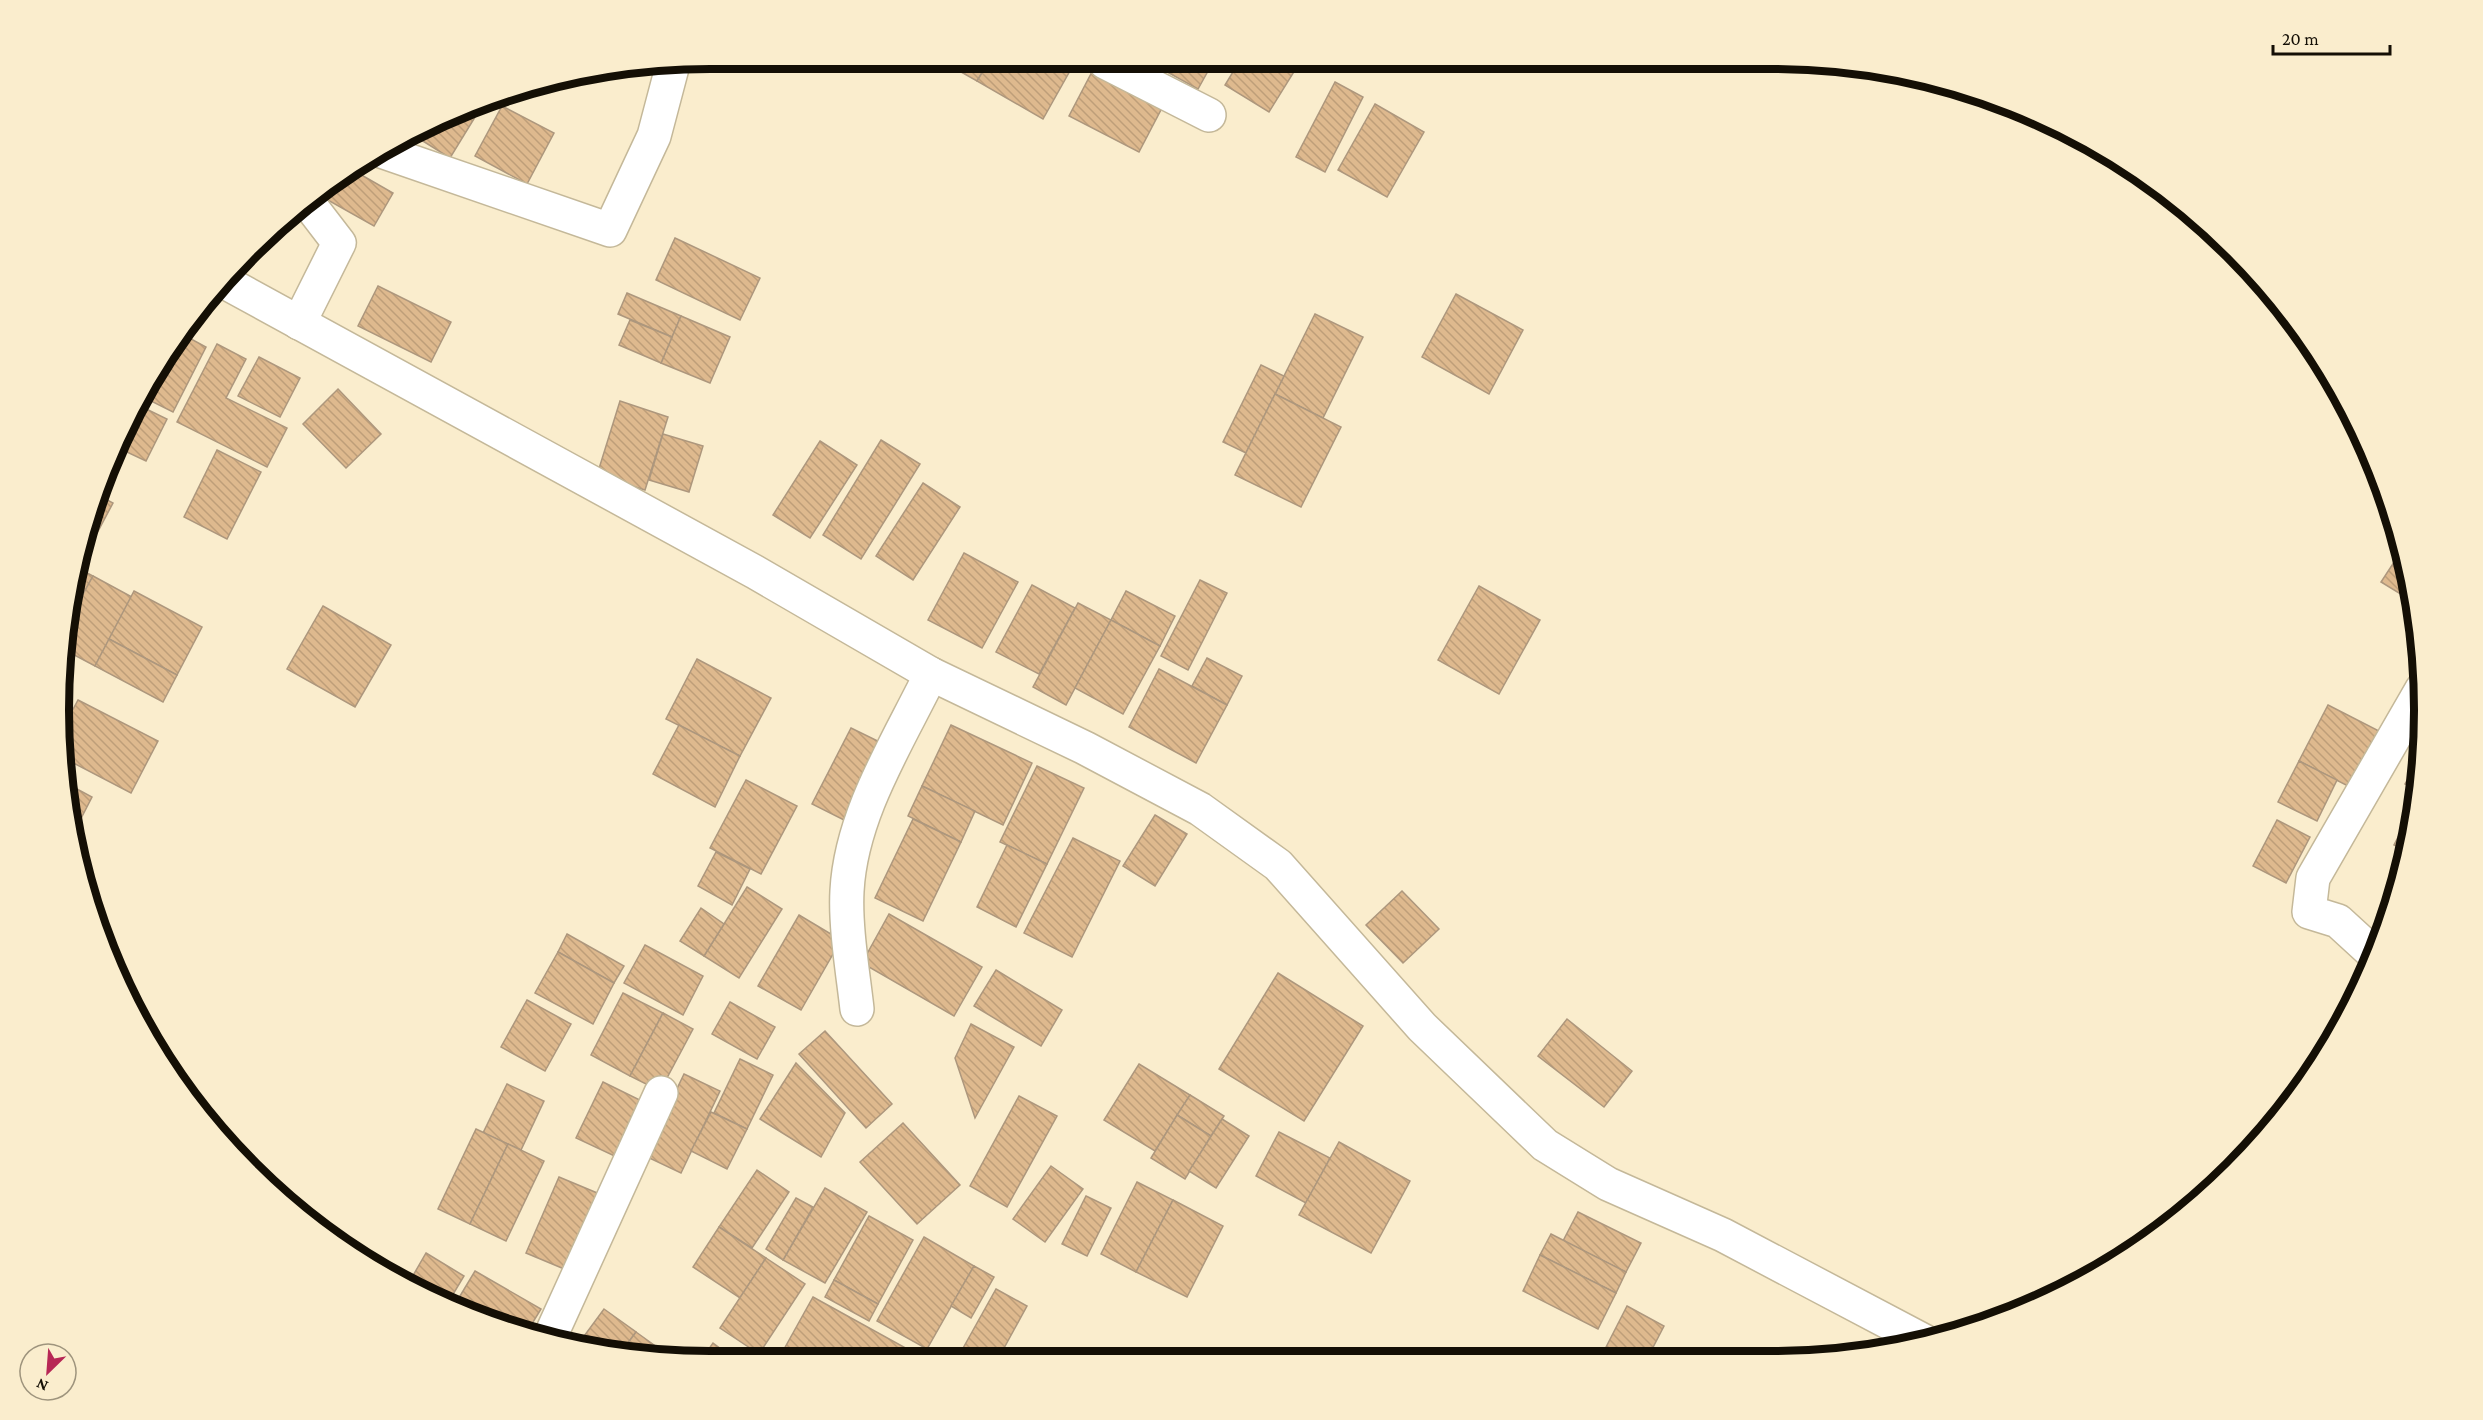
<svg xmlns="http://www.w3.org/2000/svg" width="2483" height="1420" font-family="'Crimson Pro',serif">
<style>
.building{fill:url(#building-back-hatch);stroke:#ad977d;stroke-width:1.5}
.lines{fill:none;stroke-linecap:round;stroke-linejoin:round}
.street-casing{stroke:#c4b899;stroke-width:36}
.street{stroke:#fff;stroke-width:33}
.rim{fill:none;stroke:#140f05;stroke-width:8}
</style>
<defs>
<pattern id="building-back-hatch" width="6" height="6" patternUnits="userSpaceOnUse" patternTransform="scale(1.5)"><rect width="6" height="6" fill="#deb98e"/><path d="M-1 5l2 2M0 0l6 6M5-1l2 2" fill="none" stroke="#be9e79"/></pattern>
</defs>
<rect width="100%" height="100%" fill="#faedcd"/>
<g class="building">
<polygon points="1160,62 1213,62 1198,89 1158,67"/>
<polygon points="1239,62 1300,62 1269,112 1225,85"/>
<polygon points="945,63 988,63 977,81"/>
<polygon points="988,63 1060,63 1071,69 1043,119 977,81"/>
<polygon points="1094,68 1164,104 1139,152 1069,116"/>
<polygon points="1335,82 1363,97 1325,172 1296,157"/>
<polygon points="1375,104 1424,132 1387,197 1338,170"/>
<polygon points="473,105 480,109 450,158 410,133"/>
<polygon points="502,106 554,133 527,184 475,156"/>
<polygon points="351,169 393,193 374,226 317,194"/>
<polygon points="675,238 760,278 740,320 656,280"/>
<polygon points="378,286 451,322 431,362 358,326"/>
<polygon points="627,293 681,316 672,337 618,314"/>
<polygon points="1456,294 1523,330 1489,394 1422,357"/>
<polygon points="1315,314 1363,337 1323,418 1275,394"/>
<polygon points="681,316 730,337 710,383 661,363"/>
<polygon points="630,320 672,337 661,363 619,345"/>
<polygon points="180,333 206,347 173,412 141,396 168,348"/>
<polygon points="217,344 246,359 226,398 287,428 267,467 177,422"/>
<polygon points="259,357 300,378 280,417 238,396"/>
<polygon points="1261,365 1284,376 1246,453 1223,442"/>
<polygon points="338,389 381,434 346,468 303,424"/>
<polygon points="1275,394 1341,427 1301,507 1235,475"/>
<polygon points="620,401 668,417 645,490 597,475"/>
<polygon points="136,404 167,419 146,461 116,447"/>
<polygon points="663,434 703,446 689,492 649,480"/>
<polygon points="881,440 920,464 861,559 823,535"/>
<polygon points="820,441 857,465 810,538 773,515"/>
<polygon points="217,450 261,472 227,539 184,517"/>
<polygon points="923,483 960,507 913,580 876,556"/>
<polygon points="98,495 113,503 78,569 76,567 81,541"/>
<polygon points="964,553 1018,582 982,648 928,620"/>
<polygon points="2398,556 2405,561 2412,601 2381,582"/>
<polygon points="76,567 93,576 64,629 64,625"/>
<polygon points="93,576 132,597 95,666 63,649 64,629"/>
<polygon points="1200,580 1227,593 1188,670 1161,656"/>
<polygon points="1032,585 1075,608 1039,674 996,652"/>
<polygon points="1479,586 1540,620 1499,694 1438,660"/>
<polygon points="134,591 202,627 177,675 109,639"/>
<polygon points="1126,591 1175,616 1160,646 1111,620"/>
<polygon points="1078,603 1111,620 1066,705 1033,687"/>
<polygon points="323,606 391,645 355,707 287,669"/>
<polygon points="1111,620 1160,646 1123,714 1075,688"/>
<polygon points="109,639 177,675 163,702 95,666"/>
<polygon points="1207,658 1242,676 1227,705 1192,686"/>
<polygon points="697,659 771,698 740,756 666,719"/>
<polygon points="1159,669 1227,705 1196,763 1129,727"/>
<polygon points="78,700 158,741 131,793 60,756 60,734"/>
<polygon points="2328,705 2379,731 2350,787 2299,761"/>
<polygon points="679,725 740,756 715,807 653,774"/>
<polygon points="951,725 1032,763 1003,825 922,786"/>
<polygon points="851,728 886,745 846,821 812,804"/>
<polygon points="2420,758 2419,792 2405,784"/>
<polygon points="2299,761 2337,780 2317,821 2278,802"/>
<polygon points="1037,766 1084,788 1047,864 1000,842"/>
<polygon points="746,780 797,806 761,874 710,848"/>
<polygon points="64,782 92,797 71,838 71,837"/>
<polygon points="922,786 975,811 961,842 908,816"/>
<polygon points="2416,803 2417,803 2412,825 2406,822"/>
<polygon points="1155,815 1187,834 1155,886 1123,866"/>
<polygon points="913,819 961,842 923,921 875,898"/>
<polygon points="2277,820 2310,837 2286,883 2253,866"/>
<polygon points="2406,822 2412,825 2406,851 2394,845"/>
<polygon points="1073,838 1120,861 1072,957 1024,933"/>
<polygon points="1007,845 1047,864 1016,927 977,907"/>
<polygon points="716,852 750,869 732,905 698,886"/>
<polygon points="747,887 782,909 739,978 704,956"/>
<polygon points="2397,890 2390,917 2386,916"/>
<polygon points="1402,891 1439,929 1403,963 1366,925"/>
<polygon points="701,908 724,924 704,956 680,941"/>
<polygon points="889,914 982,967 954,1016 862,963"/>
<polygon points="799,915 841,940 801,1010 758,986"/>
<polygon points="567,934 624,966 614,983 558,952"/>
<polygon points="645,945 703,976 683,1015 624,983"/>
<polygon points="558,952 614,983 593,1024 535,993"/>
<polygon points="996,970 1062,1010 1041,1046 974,1006"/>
<polygon points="1278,973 1363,1026 1304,1121 1219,1069"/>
<polygon points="623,993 663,1013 630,1076 591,1055"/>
<polygon points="527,1000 571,1024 545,1071 501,1047"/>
<polygon points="730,1002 775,1027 757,1059 712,1034"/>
<polygon points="663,1013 693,1029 660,1091 630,1076"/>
<polygon points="1567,1019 1632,1071 1604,1107 1538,1056"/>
<polygon points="971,1024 1014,1047 975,1118 955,1058"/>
<polygon points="825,1031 892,1104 866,1128 799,1054"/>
<polygon points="740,1059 773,1075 747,1129 714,1113"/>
<polygon points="796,1063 845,1113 821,1157 760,1119"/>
<polygon points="1139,1064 1190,1095 1155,1151 1104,1120"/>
<polygon points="684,1074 720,1091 681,1173 645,1156"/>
<polygon points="603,1082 648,1104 621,1159 576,1138"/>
<polygon points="507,1084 544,1101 521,1150 483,1133"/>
<polygon points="1190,1095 1224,1116 1211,1136 1177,1115"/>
<polygon points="1019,1096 1057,1116 1007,1207 970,1186"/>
<polygon points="711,1112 747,1129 727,1169 691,1151"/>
<polygon points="1177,1115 1211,1136 1185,1179 1151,1158"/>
<polygon points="1222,1119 1249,1136 1216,1188 1189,1171"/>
<polygon points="903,1123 960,1185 917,1224 860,1162"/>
<polygon points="476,1129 508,1144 470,1224 438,1209"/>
<polygon points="1279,1132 1330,1158 1306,1203 1256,1176"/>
<polygon points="1339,1142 1410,1181 1371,1253 1299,1215"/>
<polygon points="508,1144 544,1161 506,1241 470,1224"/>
<polygon points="1051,1166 1083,1189 1045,1242 1013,1219"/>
<polygon points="757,1170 789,1192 752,1248 719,1227"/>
<polygon points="559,1177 602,1195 569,1271 526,1253"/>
<polygon points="1137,1182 1173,1200 1136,1272 1101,1254"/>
<polygon points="825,1188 867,1212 825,1283 783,1260"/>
<polygon points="1086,1196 1111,1208 1087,1256 1062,1244"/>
<polygon points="796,1198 813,1207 783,1260 766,1249"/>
<polygon points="1173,1200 1223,1226 1187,1297 1136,1272"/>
<polygon points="1578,1212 1641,1243 1626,1272 1563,1241"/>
<polygon points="869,1216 913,1240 878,1304 834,1280"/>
<polygon points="719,1227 766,1258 740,1298 693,1267"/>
<polygon points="1551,1234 1626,1272 1616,1293 1540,1255"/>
<polygon points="924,1237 974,1266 927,1349 877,1321"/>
<polygon points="426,1253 464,1276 449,1301 411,1279"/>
<polygon points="1540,1255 1616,1293 1598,1329 1523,1291"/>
<polygon points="766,1258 805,1284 759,1354 720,1328"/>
<polygon points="974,1266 994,1277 971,1318 951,1306"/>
<polygon points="394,1268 449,1301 448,1303 390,1277"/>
<polygon points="475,1271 541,1309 527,1332 501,1327 454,1306"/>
<polygon points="834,1280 878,1304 869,1321 825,1297"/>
<polygon points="996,1289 1027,1306 998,1359 957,1359"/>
<polygon points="813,1297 922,1357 921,1359 778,1360"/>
<polygon points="1627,1306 1664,1326 1648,1357 1601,1357"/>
<polygon points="604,1309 636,1332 622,1351 579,1343"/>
<polygon points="636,1332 675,1360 622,1351"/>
<polygon points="713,1343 736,1360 701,1360"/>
</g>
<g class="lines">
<g class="street-casing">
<g id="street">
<polyline points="1105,62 1209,115"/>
<polyline points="381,151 610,230 654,136 673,64"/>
<polyline points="223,281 755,572 931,674 1085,748 1200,809 1278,865 1422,1027 1545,1145 1608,1184 1723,1235 1924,1341"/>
<polyline points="299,323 339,243 306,200"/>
<polyline points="2374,954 2338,921 2309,912 2313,878 2422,689"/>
<path d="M857,1009C853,973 845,927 847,891C851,814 898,742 931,674"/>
<polyline points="550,1337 661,1093"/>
</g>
</g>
<use href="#street" class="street"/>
</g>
<path d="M0 0H2483V1420H0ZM710 69H1773A641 641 0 0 1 2414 710V710A641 641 0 0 1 1773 1351H710A641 641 0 0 1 69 710V710A641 641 0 0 1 710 69Z" fill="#faedcd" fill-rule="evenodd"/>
<path class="rim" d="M710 69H1773A641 641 0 0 1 2414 710V710A641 641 0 0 1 1773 1351H710A641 641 0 0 1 69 710V710A641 641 0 0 1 710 69Z"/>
<g transform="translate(48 1372) rotate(205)"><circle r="28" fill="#faedcd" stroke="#9e947d" stroke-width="1.5"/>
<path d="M0-4.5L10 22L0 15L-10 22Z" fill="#b72755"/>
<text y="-9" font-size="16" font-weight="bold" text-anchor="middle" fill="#140f05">N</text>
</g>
<path d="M2273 45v9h117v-9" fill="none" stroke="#140f05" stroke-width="3"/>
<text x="2282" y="45" font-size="18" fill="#140f05" stroke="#faedcd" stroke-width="4.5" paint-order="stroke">20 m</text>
</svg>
